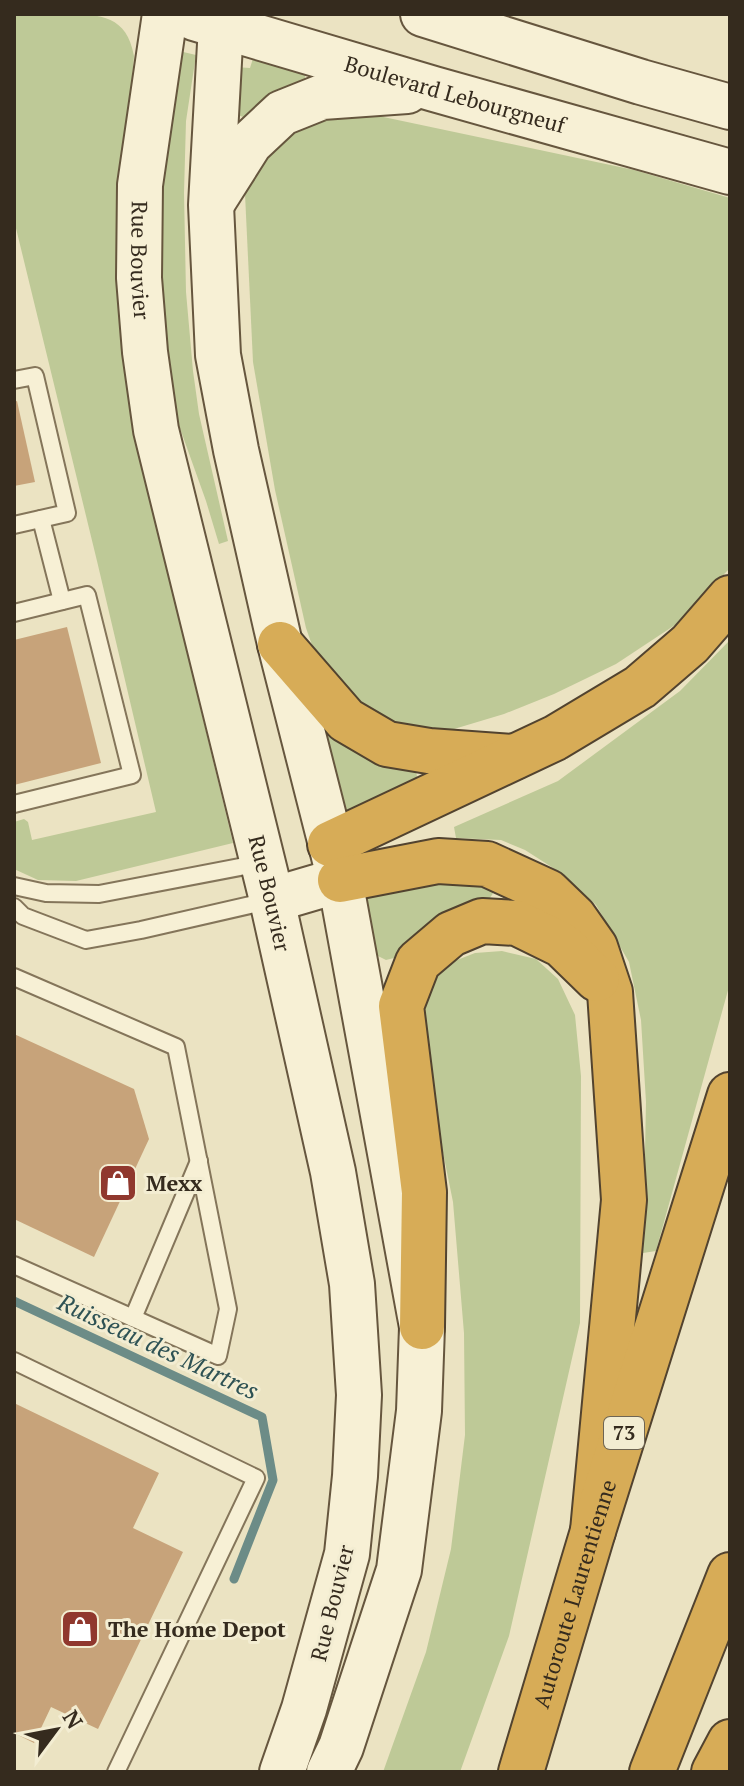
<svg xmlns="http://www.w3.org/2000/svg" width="744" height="1786" font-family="'PT Serif',serif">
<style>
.green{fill:#bec997}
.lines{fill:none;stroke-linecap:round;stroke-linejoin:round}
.stream{stroke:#6c8c87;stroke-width:9}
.building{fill:#c7a37a}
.lane-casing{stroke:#84755a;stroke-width:20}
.secondary-casing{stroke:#66563e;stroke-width:48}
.highway-casing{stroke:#52432f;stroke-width:48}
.lane{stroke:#f7f0d5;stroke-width:16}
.secondary{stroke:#f7f0d5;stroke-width:44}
.highway{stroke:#d7ac57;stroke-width:44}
.labels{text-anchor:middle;stroke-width:6;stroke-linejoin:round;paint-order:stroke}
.shield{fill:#f3edd2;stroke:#6e6554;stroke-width:2}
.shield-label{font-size:20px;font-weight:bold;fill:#352b1e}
.street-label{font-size:22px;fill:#352b1e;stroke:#f3edd2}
.poi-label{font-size:22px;font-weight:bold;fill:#352b1e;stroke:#f3edd2;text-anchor:start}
.water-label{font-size:24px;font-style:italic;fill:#2e5254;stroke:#f3edd2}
</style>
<rect width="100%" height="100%" fill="#ebe3c2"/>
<g class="green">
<path d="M14,14C31,14 49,14 66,14C101,14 127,16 134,56L121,209L119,293L126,384L145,480L233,843L76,881L38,880L14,869V822L24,819L28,822L32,840L156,812L97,561L14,220Z"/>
<polygon points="179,51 196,55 186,121 184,193 186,292 193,371 199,414 228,541 219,544 206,501 167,392 159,270 160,203 167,116"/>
<polygon points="255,52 305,67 305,84 248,119 233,113 235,67 250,68"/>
<polygon points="374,115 634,170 730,198 730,568 675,625 616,664 554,694 504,714 444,732 382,722 320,668 306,628 275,490 253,362 245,194 263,156 285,133 313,119"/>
<polygon points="730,640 730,983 656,1251 643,1253 646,1102 641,1020 629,962 596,905 561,873 525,850 501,840 456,838 454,827 558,781 680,691"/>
<polygon points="330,734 416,770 417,777 414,787 350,813 344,812 324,741"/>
<polygon points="436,875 491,880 494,892 487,902 450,911 431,922 405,942 394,958 386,960 374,954 358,896"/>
<polygon points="502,951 536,959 558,979 575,1015 581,1076 580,1323 509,1636 460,1772 383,1772 426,1652 451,1549 465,1435 464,1333 453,1202 422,1049 420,1006 432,981 452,962 475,953"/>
</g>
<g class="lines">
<polyline class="stream" points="14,1301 262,1417 273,1480 234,1579"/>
</g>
<g class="building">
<polygon points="17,401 35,482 14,486 14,402"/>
<polygon points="67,627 101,763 14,785 14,640"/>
<polygon points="14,1034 134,1089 149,1139 94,1257 14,1219"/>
<polygon points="14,1403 159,1473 133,1528 183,1552 98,1729 51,1707 34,1743 14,1733"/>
</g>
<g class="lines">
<g class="lane-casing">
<g id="lane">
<polyline points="14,380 35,376 67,513 14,525"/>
<polyline points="41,519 62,601"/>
<polyline points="14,613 87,595 132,775 14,804"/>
<polyline points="14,886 46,893 99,894 261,863"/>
<polyline points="14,907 23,916 86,940 141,930 272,900"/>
<polyline points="14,977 176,1047 228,1309 218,1356 14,1265"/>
<polyline points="133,1318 199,1161"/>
<polyline points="14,1361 256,1478 116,1772"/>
</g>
</g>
<g class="secondary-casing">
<g id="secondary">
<path id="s1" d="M165,14L140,185L139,278L145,352L156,430L272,900L333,1172L352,1284L359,1395L355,1476L347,1554L304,1709L282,1772"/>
<polyline points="224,14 221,26 211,205 218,355 236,450 280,644 340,880 422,1327 419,1411 399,1570 341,1747 329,1772"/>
<polyline points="423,14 641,82 730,107"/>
<path id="s2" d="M194,18L434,89L730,172"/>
<polyline points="212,203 250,143 282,113 322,97 407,91"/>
<polyline points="272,900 340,880"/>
</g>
</g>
<g class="highway-casing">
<g id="highway">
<polyline points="280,644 346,720 387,744 429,751 514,757"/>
<polyline points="330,844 555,738 640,687 690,644 730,598"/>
<polyline points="340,880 438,861 487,864 548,892 574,917 595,947 610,992 624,1200 593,1531"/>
<polyline points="422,1327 424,1192 401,1006 418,962 451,934 482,921 517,923 562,945 597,979"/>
<path id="s3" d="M521,1772L593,1531L730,1095"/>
<polyline points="652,1772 730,1575"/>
<polyline points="714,1772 730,1742"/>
</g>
</g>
<use href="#lane" class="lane"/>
<use href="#secondary" class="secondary"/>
<use href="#highway" class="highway"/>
</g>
<defs>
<g id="shop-square" transform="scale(2)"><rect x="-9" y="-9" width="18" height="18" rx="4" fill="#90382e" stroke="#f3edd2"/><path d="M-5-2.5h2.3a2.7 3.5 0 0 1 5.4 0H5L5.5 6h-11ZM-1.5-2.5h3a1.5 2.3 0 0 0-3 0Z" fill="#fff"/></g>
</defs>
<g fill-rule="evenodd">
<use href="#shop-square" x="118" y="1183"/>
<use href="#shop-square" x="80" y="1629"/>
</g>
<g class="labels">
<rect class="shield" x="604" y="1417" width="40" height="32" rx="6"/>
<g class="shield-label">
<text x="624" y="1440">73</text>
</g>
<g class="street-label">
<text dy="8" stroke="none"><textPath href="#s2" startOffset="272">Boulevard Lebourgneuf</textPath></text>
<text dy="8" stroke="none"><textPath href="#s1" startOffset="248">Rue Bouvier</textPath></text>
<text dy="8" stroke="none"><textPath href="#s1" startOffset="896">Rue Bouvier</textPath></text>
<text dy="8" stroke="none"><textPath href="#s3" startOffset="186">Autoroute Laurentienne</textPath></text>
<text transform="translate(332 1603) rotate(-76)" y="8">Rue Bouvier</text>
</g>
<g class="poi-label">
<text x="146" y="1191">Mexx</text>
<text x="108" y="1637">The Home Depot</text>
</g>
<g class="water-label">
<text transform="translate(158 1347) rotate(25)" y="8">Ruisseau des Martres</text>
</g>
</g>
<rect width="744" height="1786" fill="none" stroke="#352b1e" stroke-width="32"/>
<g transform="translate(56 1730) rotate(58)" stroke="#f3edd2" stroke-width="6" paint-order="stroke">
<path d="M0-6L14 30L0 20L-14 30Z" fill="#352b1e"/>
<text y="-12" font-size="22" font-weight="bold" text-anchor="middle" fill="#352b1e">N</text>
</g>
</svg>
